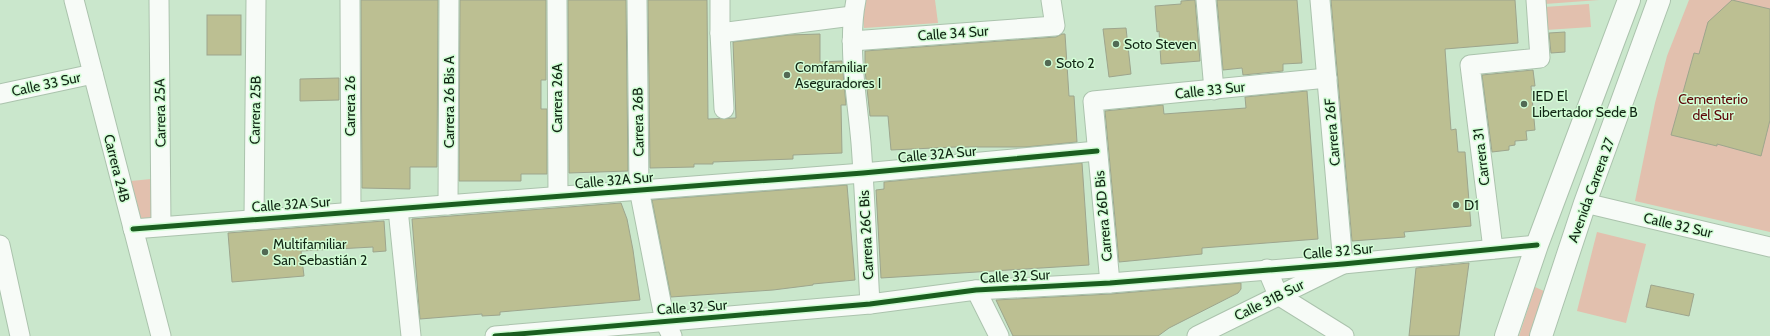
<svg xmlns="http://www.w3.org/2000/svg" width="1770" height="336" font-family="Cabin,sans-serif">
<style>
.green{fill:#e2c0ae}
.building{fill:#bcbf92;stroke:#9da58d}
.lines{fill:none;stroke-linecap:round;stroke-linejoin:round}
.minor-casing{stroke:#abc3ad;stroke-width:21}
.major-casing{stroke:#abc3ad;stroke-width:24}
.minor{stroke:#f7fbf7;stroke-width:19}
.major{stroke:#f7fbf7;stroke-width:22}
.cycleway-casing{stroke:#d3fed6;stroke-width:8}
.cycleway{stroke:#1b5e20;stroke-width:5}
.poi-dot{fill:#526a54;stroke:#d3fed6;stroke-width:1.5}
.labels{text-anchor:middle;stroke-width:3;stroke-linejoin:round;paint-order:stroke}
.street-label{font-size:14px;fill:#112614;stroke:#d3fed6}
.poi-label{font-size:14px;fill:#112614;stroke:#d3fed6;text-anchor:start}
.park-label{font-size:14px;fill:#5e0708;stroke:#d3fed6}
</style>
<rect width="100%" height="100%" fill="#cae7cc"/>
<g class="green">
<polygon points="861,0 935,0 938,23 864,28"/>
<polygon points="1544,0 1599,0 1545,4"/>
<polygon points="1689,0 1770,0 1770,232 1635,201 1655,103 1667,56"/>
<polygon points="1589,4 1591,27 1546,30 1544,7"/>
<polygon points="161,178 161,226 133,229 121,182"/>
<polygon points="1597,232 1646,244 1626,323 1577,311"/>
<polygon points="1535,287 1544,291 1530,336 1519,336"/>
</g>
<g class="building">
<polygon points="361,0 438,0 437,167 410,167 410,189 362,188"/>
<polygon points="460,0 546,0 546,80 541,80 541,109 547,109 547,174 521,174 521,181 459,181"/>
<polygon points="568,0 626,0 628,171 569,173"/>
<polygon points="648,0 707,0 708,119 736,118 733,42 789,35 820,34 820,62 842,61 846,105 841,105 842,153 793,155 793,159 713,162 713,164 694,164 694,167 650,168"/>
<polygon points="1195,0 1200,61 1161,64 1159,31 1157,32 1155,6 1181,4 1181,1"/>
<polygon points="1217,0 1297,0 1302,63 1283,64 1283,71 1243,75 1242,68 1223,70"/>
<polygon points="1331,0 1515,0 1518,43 1445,49 1451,130 1456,129 1458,152 1465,152 1471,226 1404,232 1405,237 1352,241"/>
<polygon points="1732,0 1770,9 1770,120 1761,156 1717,144 1717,146 1671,135 1694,53 1699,54 1708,22"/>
<rect x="207" y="15" width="34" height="40"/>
<polygon points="1126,28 1131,74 1109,77 1103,29"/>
<polygon points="1565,32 1565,52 1551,53 1549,33"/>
<polygon points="1062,34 1065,34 1069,96 1074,96 1077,142 1025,147 955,147 891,150 888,116 870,116 865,70 865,51 1056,37"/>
<polygon points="1533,70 1535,86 1531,86 1535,130 1526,131 1527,140 1515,141 1515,145 1509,146 1509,150 1492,152 1482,75"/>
<polygon points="339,78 339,100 300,101 300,79"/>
<polygon points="1307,91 1318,239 1202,248 1202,254 1119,262 1105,111 1163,105 1164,114 1246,108 1245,97"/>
<polygon points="1082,163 1089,265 881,278 876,190 884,189 884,182"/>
<polygon points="847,185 855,280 813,284 813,285 773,290 671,297 652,200"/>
<polygon points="621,203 627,219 633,250 640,300 500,312 500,315 482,316 482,314 420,319 412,219"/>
<polygon points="384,221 386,251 373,252 373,247 301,251 304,276 232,282 228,233"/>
<polygon points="1469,263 1459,336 1409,336 1416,268"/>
<polygon points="1241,283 1241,289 1238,293 1169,328 1158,336 1013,336 996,300 1111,294"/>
<polygon points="1651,285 1694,294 1689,316 1646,307"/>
</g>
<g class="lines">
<g class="minor-casing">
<g id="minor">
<polyline points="74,0 161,336"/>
<polyline points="159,0 161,226"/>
<polyline points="350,0 351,212"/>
<polyline points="557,0 558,196"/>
<polyline points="637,0 639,189 665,322 672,336"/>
<polyline points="720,0 720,33 724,109"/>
<path d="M856,0C847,45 857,97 861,143C865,196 867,250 870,304"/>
<polyline points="1206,0 1214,90"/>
<polyline points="720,33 852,16"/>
<polyline points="852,41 1055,26 1051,0"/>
<polyline points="0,94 93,74"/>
<polyline points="1585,203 1770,247"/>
<polyline points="448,205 449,0"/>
<polyline points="398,209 411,336"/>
<polyline points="254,219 256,0"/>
<polyline points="133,229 863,173 1097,151"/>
<polyline points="0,245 20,336"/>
<polyline points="1493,249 1470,65 1540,58 1536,0"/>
<polyline points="1267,269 1278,295 1344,336"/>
<polyline points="1110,283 1093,101 1327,78"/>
<polyline points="976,290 999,336"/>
<polyline points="495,336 870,304 976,290 1110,283 1343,264 1537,245"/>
<polyline points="1197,336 1343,264 1320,0"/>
</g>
</g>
<g class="major-casing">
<g id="major">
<polyline points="1506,336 1537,245 1629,0"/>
<polyline points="1541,336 1585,203 1659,0"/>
</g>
</g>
<use href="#minor" class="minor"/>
<use href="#major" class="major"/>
<g class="cycleway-casing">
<g id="cycleway">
<polyline points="133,229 863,173 1097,151"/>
<polyline points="495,336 870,304 976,290 1110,283 1343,264 1537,245"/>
</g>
</g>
<use href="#cycleway" class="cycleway"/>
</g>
<g class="poi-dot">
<circle cx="1116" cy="44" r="4"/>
<circle cx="1048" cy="63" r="4"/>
<circle cx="787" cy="75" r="4"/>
<circle cx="1524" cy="104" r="4"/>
<circle cx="1456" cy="205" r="4"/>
<circle cx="265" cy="252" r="4"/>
</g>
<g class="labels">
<g class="street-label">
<text transform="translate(953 33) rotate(-4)" y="5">Calle 34 Sur</text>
<text transform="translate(46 84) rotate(-12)" y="5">Calle 33 Sur</text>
<text transform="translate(1210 90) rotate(-6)" y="5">Calle 33 Sur</text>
<text transform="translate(557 98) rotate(-90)" y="5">Carrera 26A</text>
<text transform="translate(449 102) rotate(-90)" y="5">Carrera 26 Bis A</text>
<text transform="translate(350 106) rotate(-90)" y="5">Carrera 26</text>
<text transform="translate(255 110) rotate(-89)" y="5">Carrera 25B</text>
<text transform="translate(160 113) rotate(-91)" y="5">Carrera 25A</text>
<text transform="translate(638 122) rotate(-91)" y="5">Carrera 26B</text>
<text transform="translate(1332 132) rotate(-95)" y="5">Carrera 26F</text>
<text transform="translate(937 154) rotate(-5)" y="5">Calle 32A Sur</text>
<text transform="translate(1481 157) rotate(-97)" y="5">Carrera 31</text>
<text transform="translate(117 168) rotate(76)" y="5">Carrera 24B</text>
<text transform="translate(614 180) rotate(-5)" y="5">Calle 32A Sur</text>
<text transform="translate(1591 190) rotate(-70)" y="5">Avenida Carrera 27</text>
<text transform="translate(291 204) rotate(-4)" y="5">Calle 32A Sur</text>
<text transform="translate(1103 216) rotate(-95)" y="5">Carrera 26D Bis</text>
<text transform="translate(1678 225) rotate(13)" y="5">Calle 32 Sur</text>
<text transform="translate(866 235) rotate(-93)" y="5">Carrera 26C Bis</text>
<text transform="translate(1338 251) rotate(-5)" y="5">Calle 32 Sur</text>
<text transform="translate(1015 276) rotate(-3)" y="5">Calle 32 Sur</text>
<text transform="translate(1269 300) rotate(-26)" y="5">Calle 31B Sur</text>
<text transform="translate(692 307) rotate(-4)" y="5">Calle 32 Sur</text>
</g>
<g class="poi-label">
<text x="1124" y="49">Soto Steven</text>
<text x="1056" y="68">Soto 2</text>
<text x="795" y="72">Comfamiliar<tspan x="795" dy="16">Aseguradores I</tspan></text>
<text x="1532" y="101">IED El<tspan x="1532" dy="16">Libertador Sede B</tspan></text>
<text x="1464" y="210">D1</text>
<text x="273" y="249">Multifamiliar<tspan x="273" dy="16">San Sebastián 2</tspan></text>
</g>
<g class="park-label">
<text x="1713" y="104">Cementerio<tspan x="1713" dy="16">del Sur</tspan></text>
</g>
</g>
</svg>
